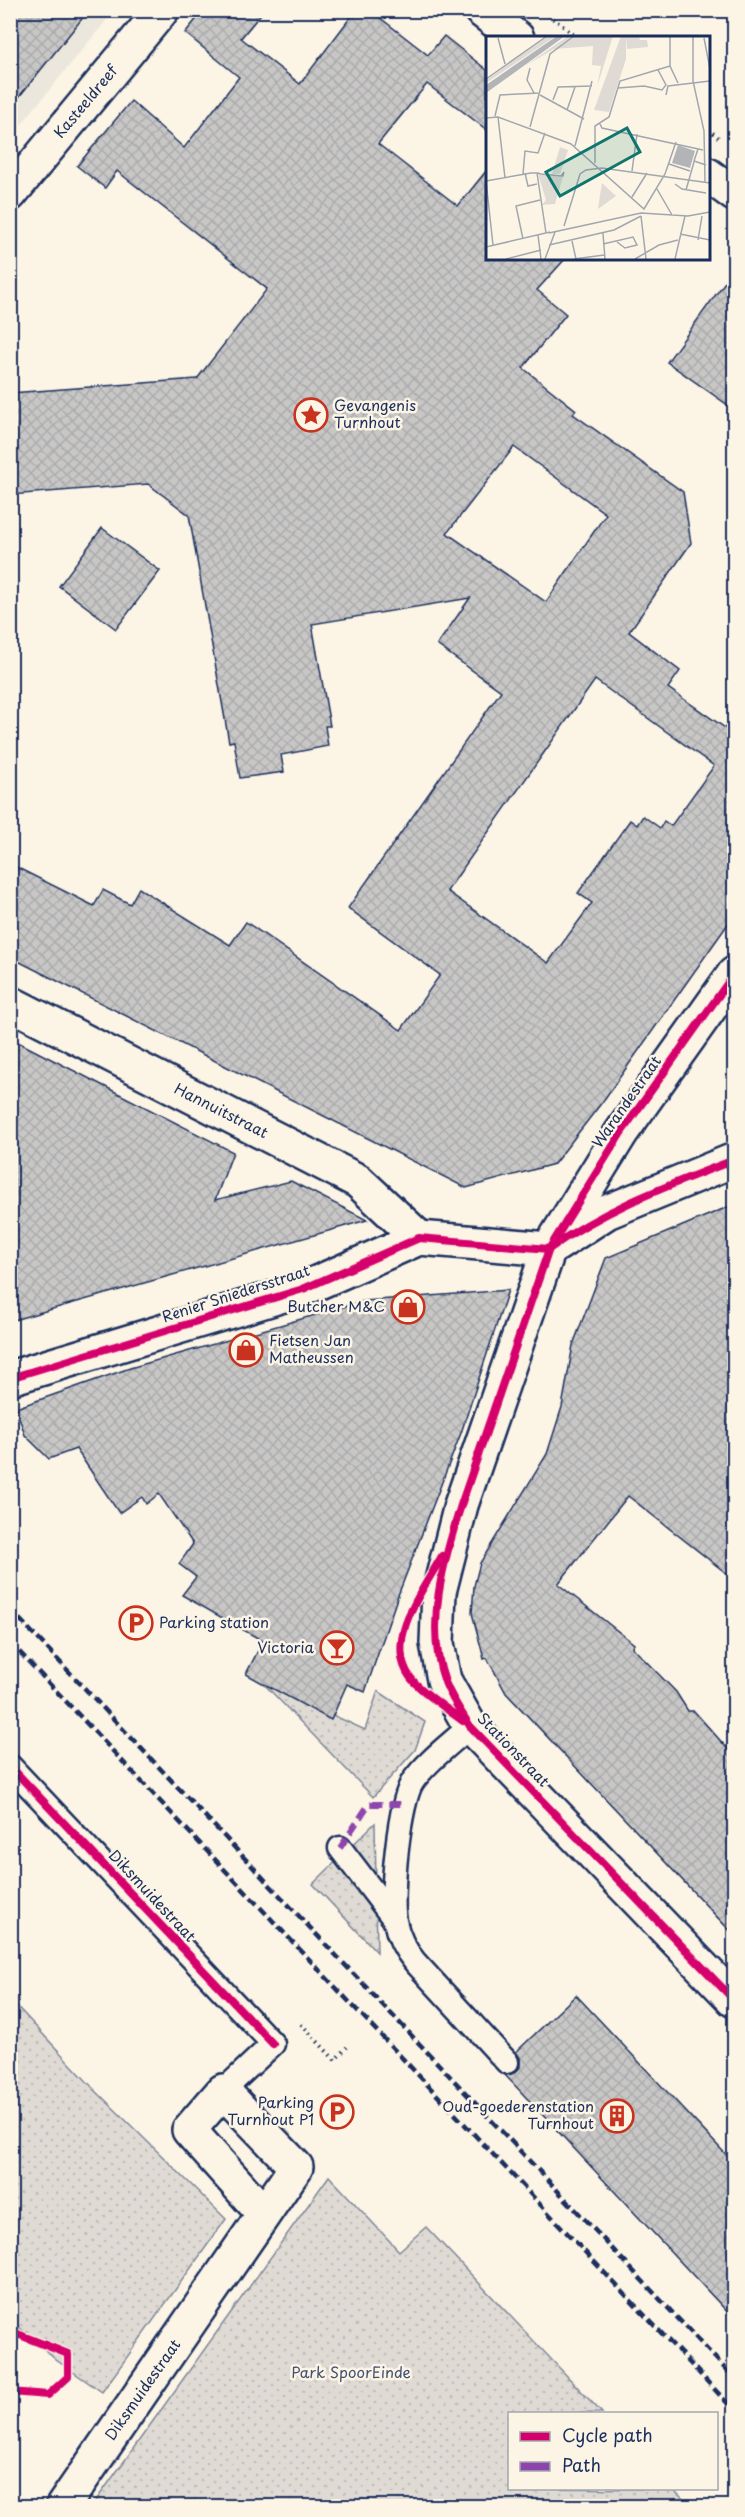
<svg xmlns="http://www.w3.org/2000/svg" width="745" height="2517" font-family="'Playpen Sans',sans-serif">
<style>
.built{fill:#ece7dc}
.grass{fill:url(#grass-dots);stroke:#7d8599;stroke-width:1.5}
.building{fill:url(#building-cross-hatch);stroke:#1b2f5e;stroke-width:1.5;fill-rule:evenodd}
.lines{fill:none;stroke-linecap:round;stroke-linejoin:round}
.lane-casing{stroke:#1b2f5e;stroke-width:27}
.street-casing{stroke:#1b2f5e;stroke-width:38}
.secondary-casing{stroke:#1b2f5e;stroke-width:38}
.path{stroke:#1b2f5e;stroke-width:4;stroke-dasharray:1.5 4.5;stroke-linecap:butt}
.lane{stroke:#fcf5e5;stroke-width:22}
.street{stroke:#fcf5e5;stroke-width:33}
.secondary{stroke:#fcf5e5;stroke-width:33}
.rail{stroke:#1b2f5e;stroke-width:4.5;stroke-dasharray:9 4.5;stroke-linecap:butt}
.quiet{stroke:#8e44ad;stroke-width:6;stroke-dasharray:12 6;stroke-linecap:butt}
.cycleway-casing{stroke:#fcf5e5;stroke-width:11}
.cycleway{stroke:#d6006c;stroke-width:8}
.labels{text-anchor:middle;stroke-width:5;stroke-linejoin:round;paint-order:stroke}
.street-label{font-size:15px;fill:#1b2f5e;stroke:#fcf5e5}
.poi-label{font-size:15px;fill:#1b2f5e;stroke:#fcf5e5;text-anchor:end}
.park-label{font-size:15px;fill:#425176;stroke:#fcf5e5}
.inset-road{fill:none;stroke:#a2a6af;stroke-width:1.5}
.view{fill:#0f766e;fill-opacity:0.15;stroke:#0f766e;stroke-width:3}
.inset-edge{fill:none;stroke:#1b2f5e;stroke-width:3}
</style>
<defs>
<pattern id="grass-dots" width="8" height="8" patternUnits="userSpaceOnUse" patternTransform="scale(1.5)"><rect width="8" height="8" fill="#dfdbd4"/><path d="M2 2h.1M6 6h.1" fill="none" stroke="#bfbcb8" stroke-width="1.8" stroke-linecap="round"/></pattern>
<pattern id="building-cross-hatch" width="8" height="8" patternUnits="userSpaceOnUse" patternTransform="scale(1.5)"><rect width="8" height="8" fill="#c8c7c6"/><path d="M0 0l8 8M0 8l8-8" fill="none" stroke="#ababac"/></pattern>
</defs>
<rect width="100%" height="100%" fill="#fcf5e5"/>
<filter id="ink" filterUnits="userSpaceOnUse"><feTurbulence type="fractalNoise" baseFrequency=".0167" numOctaves="2"/><feDisplacementMap in="SourceGraphic" scale="12" xChannelSelector="R" yChannelSelector="G"/><feConvolveMatrix kernelMatrix="1 2 1 2 8 2 1 2 1" color-interpolation-filters="sRGB"/></filter>
<g filter="url(#ink)">
<polygon class="built" points="11,11 114,11 11,137"/>
<g class="grass">
<polygon points="263,1683 365,1730 378,1691 425,1722 415,1750 373,1797"/>
<polygon points="375,1823 377,1952 313,1884"/>
<polygon points="11,2000 94,2089 226,2219 102,2392 56,2360 11,2320"/>
<polygon points="329,2176 399,2251 426,2227 602,2413 510,2414 510,2488 673,2489 690,2506 92,2506"/>
</g>
<g class="building">
<polygon points="10,10 89,10 10,108"/>
<path d="M204,10H264L241,38L300,84L356,10H370L428,55L444,36L487,70V130L427,84L378,144L458,206L487,170V258H566L537,290L566,314L523,368L576,410L573,414L683,492L691,543L629,632L680,671L668,688L735,735V914L603,1101L554,1164L466,1188L10,957V864L94,906L103,890L130,904L139,888L230,945L246,922L401,1030L440,975L348,908L501,691L437,645L470,598L312,624L330,726H325L328,746L281,755L284,772L240,778L234,741L229,742L189,515L148,484L10,495V393L197,379L267,289L117,171L105,188L77,166L131,101L184,148L239,77L185,33ZM514,447L606,514L546,602L447,533ZM595,680L714,766L671,826L664,821L660,828L643,816L637,825L630,820L578,893L592,903L548,963L447,891Z"/>
<polygon points="735,268 735,410 667,362"/>
<polygon points="102,528 160,571 116,629 59,586"/>
<polygon points="10,1038 233,1152 215,1200 291,1181 367,1220 10,1321"/>
<polygon points="735,1204 735,1580 628,1496 558,1584 634,1644 632,1647 676,1692 688,1711 694,1711 735,1757 735,1936 506,1693 487,1658 484,1659 472,1613 474,1586 480,1563 547,1454 562,1407 573,1345 606,1258"/>
<polygon points="508,1290 461,1433 397,1598 365,1692 347,1684 331,1720 246,1674 263,1641 182,1595 196,1577 179,1564 193,1544 159,1494 146,1504 142,1497 119,1513 76,1449 49,1459 25,1435 16,1408 130,1368 364,1301"/>
<polygon points="576,1995 735,2164 735,2320 505,2075 516,2072 520,2067 520,2058 516,2052"/>
</g>
<g class="lines">
<g class="lane-casing">
<g id="lane">
<path d="M470,1726C451,1744 428,1760 413,1781C399,1801 390,1897 395,1921C398,1937 405,1950 415,1962L507,2062"/>
<polyline points="10,1766 273,2044 223,2091"/>
<polyline points="340,1848 394,1919"/>
</g>
</g>
<g class="street-casing">
<g id="street">
<polyline points="481,10 517,38"/>
<polyline points="708,175 734,194"/>
<polyline points="10,194 162,10"/>
<polyline points="10,1003 358,1181 419,1238"/>
<polyline points="556,1245 607,1212 734,1160"/>
<polyline points="549,1249 621,1133 734,974"/>
<polyline points="63,2506 264,2214 296,2167 223,2091 189,2130 264,2214"/>
</g>
</g>
<g class="secondary-casing">
<polyline id="secondary" points="10,1378 303,1289 419,1238 549,1249 461,1505 439,1592 437,1643 444,1680 470,1726 734,2000"/>
</g>
<g class="path">
<polyline points="548,15 579,38"/>
<polyline points="708,129 719,138"/>
<polyline points="301,2024 335,2060 347,2047"/>
</g>
<use href="#lane" class="lane"/>
<use href="#street" class="street"/>
<use href="#secondary" class="secondary"/>
<g class="rail">
<polyline points="10,1609 734,2378"/>
<polyline points="10,1642 734,2410"/>
</g>
<polyline class="quiet" points="340,1848 369,1804 403,1804"/>
<g class="cycleway-casing">
<g id="cycleway">
<path d="M734,974L621,1133L549,1249L461,1505C444,1561 424,1625 445,1682C451,1698 461,1712 470,1726L734,2000"/>
<path d="M10,1378L303,1289L419,1238L549,1249C606,1208 670,1185 734,1160"/>
<path d="M442,1556C423,1591 379,1645 415,1683C429,1697 447,1709 463,1721"/>
<polyline points="10,1766 273,2044"/>
<polyline points="10,2331 68,2354 68,2377 48,2395 10,2392"/>
</g>
</g>
<use href="#cycleway" class="cycleway"/>
</g>
</g>
<defs>
<g id="sight-ring" transform="scale(1.725)"><circle r="9.5" fill="#fcf5e5" stroke="#c8321e" stroke-width="1.5"/><path d="M0-6L1.8-2.2L6-1.7L2.9 1.2L3.7 5.4L0 3.3L-3.7 5.4L-2.9 1.2L-6-1.7L-1.8-2.2Z" fill="#c8321e"/></g>
<g id="shop-ring" transform="scale(1.725)"><circle r="9.5" fill="#fcf5e5" stroke="#c8321e" stroke-width="1.5"/><path d="M-5-2.5h2.3a2.7 3.5 0 0 1 5.4 0H5L5.5 6h-11ZM-1.5-2.5h3a1.5 2.3 0 0 0-3 0Z" fill="#c8321e"/></g>
<g id="parking-ring" transform="scale(1.725)"><circle r="9.5" fill="#fcf5e5" stroke="#c8321e" stroke-width="1.5"/><path d="M-3.5-5.5H1a3.5 3.5 0 0 1 0 7H-1V5.5H-3.5ZM-1-3.4V-.6H.8a1.4 1.4 0 0 0 0-2.8Z" fill="#c8321e"/></g>
<g id="bar-ring" transform="scale(1.725)"><circle r="9.5" fill="#fcf5e5" stroke="#c8321e" stroke-width="1.5"/><path d="M-6-5H6L.8 .8V4.5H3.5V6h-7V4.5H-.8V.8Z" fill="#c8321e"/></g>
<g id="building-ring" transform="scale(1.725)"><circle r="9.5" fill="#fcf5e5" stroke="#c8321e" stroke-width="1.5"/><path d="M-4-6H4V6H1V3H-1V6H-4ZM-2.5-4.3h1.7v1.8h-1.7ZM.8-4.3h1.7v1.8H.8ZM-2.5-1h1.7V.8h-1.7ZM.8-1h1.7V.8H.8Z" fill="#c8321e"/></g>
</defs>
<g fill-rule="evenodd">
<use href="#sight-ring" x="311" y="415"/>
<use href="#shop-ring" x="408" y="1307"/>
<use href="#shop-ring" x="246" y="1350"/>
<use href="#parking-ring" x="136" y="1623"/>
<use href="#bar-ring" x="337" y="1648"/>
<use href="#parking-ring" x="337" y="2112"/>
<use href="#building-ring" x="617" y="2116"/>
</g>
<g class="labels">
<g class="street-label">
<text transform="translate(86 102) rotate(-50)" y="5">Kasteeldreef</text>
<text transform="translate(627 1102) rotate(-55)" y="5">Warandestraat</text>
<text transform="translate(221 1111) rotate(27)" y="5">Hannuitstraat</text>
<text transform="translate(236 1294) rotate(-18)" y="5">Renier Sniedersstraat</text>
<text transform="translate(513 1750) rotate(46)" y="5">Stationstraat</text>
<text transform="translate(152 1896) rotate(47)" y="5">Diksmuidestraat</text>
<text transform="translate(143 2390) rotate(-55)" y="5">Diksmuidestraat</text>
</g>
<g class="poi-label">
<text x="334" y="411" text-anchor="start">Gevangenis<tspan x="334" dy="17">Turnhout</tspan></text>
<text x="385" y="1312">Butcher M&amp;C</text>
<text x="269" y="1346" text-anchor="start">Fietsen Jan<tspan x="269" dy="17">Matheussen</tspan></text>
<text x="159" y="1628" text-anchor="start">Parking station</text>
<text x="314" y="1653">Victoria</text>
<text x="314" y="2108">Parking<tspan x="314" dy="17">Turnhout P1</tspan></text>
<text x="594" y="2112">Oud-goederenstation<tspan x="594" dy="17">Turnhout</tspan></text>
</g>
<g class="park-label">
<text x="351" y="2378">Park SpoorEinde</text>
</g>
</g>
<g transform="translate(486 36)">
<rect width="224" height="224" fill="#fcf5e5"/>
<path d="M135,0H140V23L123,76L108,74ZM74,111L82,114L74,138H66ZM52,138L77,141L69,168L56,169L60,164Z" fill="#dfdbd4"/>
<path d="M62,0H70L0,47V44ZM82,0H127L111,51L115,30L106,29L107,10L68,13L39,30ZM153,0L154,4H161L162,11L141,13L140,0Z" fill="#dfdbd4"/>
<path d="M116,147L130,160L112,173L114,159Z" fill="#dfdbd4"/>
<path d="M71,0H79L0,57V49ZM192,109L209,115L204,132L186,127Z" fill="#b2b4b8"/>
<path class="inset-road" d="M184,0V30L192,47M207,0V45L218,95L219,146M12,2L19,28M218,2L224,33M44,32L41,44L48,57M0,43L61,0M132,52L158,50L176,54L180,49L172,34M54,59L98,83M180,59L182,50L224,45M67,64L72,51L106,50M81,74L89,51M9,80L14,59L54,57M12,81L19,142M0,82L12,81L85,108L158,173L179,138L190,106M114,88L116,92L217,114M44,91L64,18L88,0M89,110L106,45M212,113L208,125L220,129M109,127V90L123,81L134,45L184,30M183,128L204,135M146,135L151,98M39,137L42,150L51,148M51,137L60,197M37,138L39,115L52,117L59,97M0,145L45,137H52L55,138L75,140H77L78,136L75,140M0,145L7,209M189,148L196,153L220,157M171,153L186,179M200,154L208,126M146,161L161,137M155,180L160,223M78,190L94,138L100,134L116,132L224,147M63,197L155,177L202,180L224,176M117,197L119,223M194,198L224,204M52,199L55,223M37,203L30,170L54,164M212,204L216,180M86,205L90,223M117,208L147,201L151,209L139,212L131,206M63,209L128,194L155,180M0,211L64,196M20,223L55,214M59,223L69,196M88,223L118,219M149,223L173,209L192,204M189,223L199,180"/>
<path class="view" d="M141,92L154,116L74,160L60,136Z"/>
<rect width="224" height="224" class="inset-edge"/>
</g>
<rect width="745" height="2517" fill="none" stroke="#fcf5e5" stroke-width="36"/>
<rect x="18" y="18" width="709" height="2481" fill="none" stroke="#1b2f5e" stroke-width="2" filter="url(#ink)"/>
<rect x="508" y="2412" width="210" height="78" fill="#fcf5e5" stroke="#a2a6af" stroke-width="1.5"/>
<rect x="520" y="2432" width="30" height="9" fill="#d6006c" stroke="#a2a6af" stroke-width="1.5"/>
<text x="562" y="2442" font-size="18" fill="#1b2f5e">Cycle path</text>
<rect x="520" y="2462" width="30" height="9" fill="#8e44ad" stroke="#a2a6af" stroke-width="1.5"/>
<text x="562" y="2472" font-size="18" fill="#1b2f5e">Path</text>
</svg>
